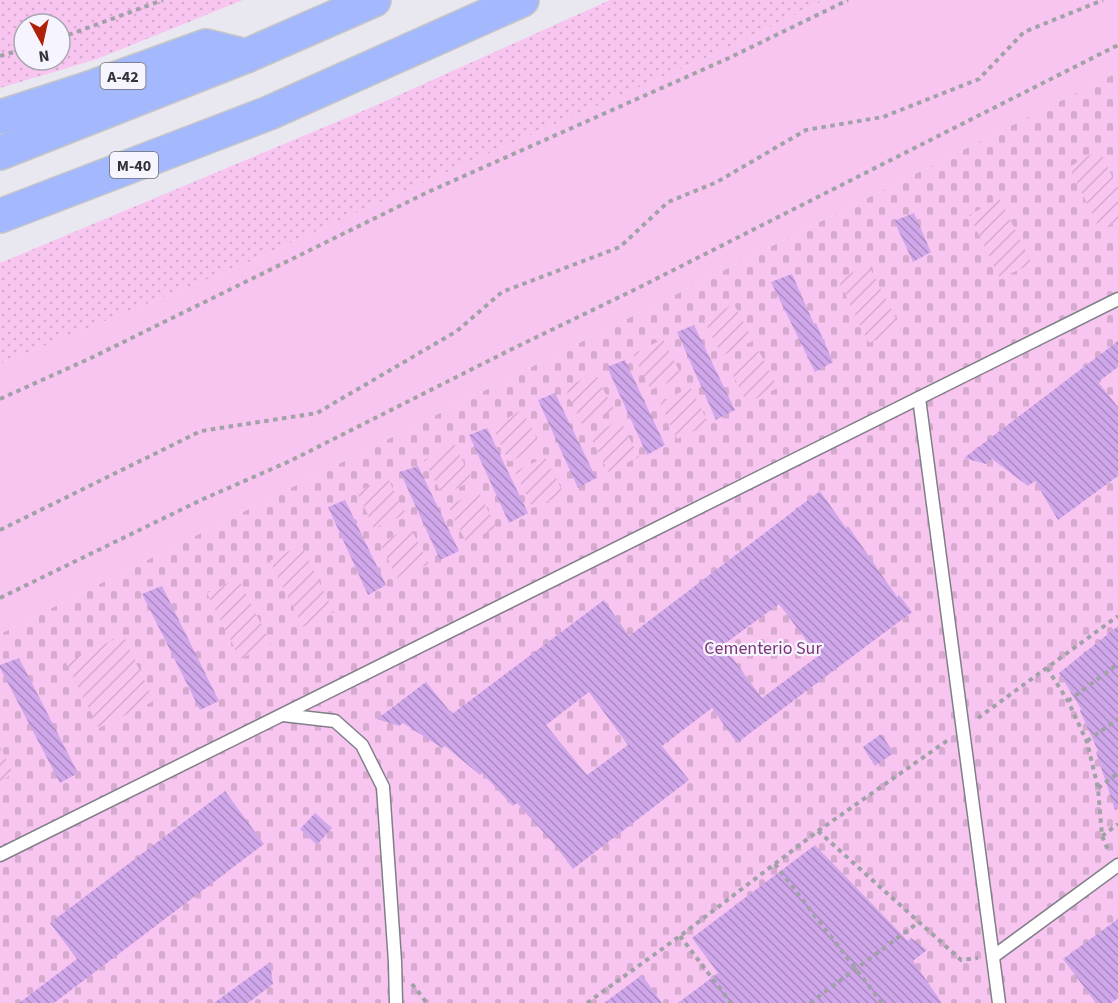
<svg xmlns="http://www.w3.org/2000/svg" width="1118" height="1003" font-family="'Source Sans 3',sans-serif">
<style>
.grass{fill:url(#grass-dots);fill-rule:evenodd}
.cemetery{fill:url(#cemetery-stones)}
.park{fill:#f8c5f0}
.garden{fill:url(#garden-furrows)}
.building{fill:url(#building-back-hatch);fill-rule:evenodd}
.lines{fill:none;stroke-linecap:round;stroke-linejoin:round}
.lane-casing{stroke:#807f88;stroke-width:15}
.highway-casing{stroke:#c6c6c7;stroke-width:36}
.path{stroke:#a1a1a8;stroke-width:4;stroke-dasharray:4.5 4.5;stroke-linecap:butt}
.lane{stroke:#fff;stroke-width:12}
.highway{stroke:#a3b8fd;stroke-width:33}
.labels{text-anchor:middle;stroke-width:4.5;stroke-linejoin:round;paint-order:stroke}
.shield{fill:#f6f5ff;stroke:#6e6d73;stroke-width:1.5}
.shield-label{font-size:16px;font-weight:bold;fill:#333337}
.park-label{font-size:18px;fill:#7e3477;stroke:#f6f5ff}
</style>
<defs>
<pattern id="grass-dots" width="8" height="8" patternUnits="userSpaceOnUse" patternTransform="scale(1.5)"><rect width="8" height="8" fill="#f8c5f0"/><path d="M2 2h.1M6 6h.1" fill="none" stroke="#d5aace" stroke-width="1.8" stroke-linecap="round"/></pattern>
<pattern id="cemetery-stones" width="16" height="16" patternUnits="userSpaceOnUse" patternTransform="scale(1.5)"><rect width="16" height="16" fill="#f8c5f0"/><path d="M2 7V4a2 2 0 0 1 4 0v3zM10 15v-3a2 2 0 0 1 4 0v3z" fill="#d5aace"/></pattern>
<pattern id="garden-furrows" width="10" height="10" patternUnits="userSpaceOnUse" patternTransform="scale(1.5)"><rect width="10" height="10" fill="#f8c5f0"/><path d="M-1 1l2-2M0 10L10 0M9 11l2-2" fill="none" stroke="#d5aace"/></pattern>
<pattern id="building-back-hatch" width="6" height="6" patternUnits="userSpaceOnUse" patternTransform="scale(1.5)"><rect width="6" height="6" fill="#d1a7ec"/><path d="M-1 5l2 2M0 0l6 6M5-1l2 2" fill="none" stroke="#aa89c0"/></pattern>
</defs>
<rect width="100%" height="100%" fill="#e9e8f1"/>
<g class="grass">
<path d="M0,0H243L97,59L0,88ZM24,24H60V60H24Z"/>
<polygon points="610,0 825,0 724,50 449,171 240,266 0,364 0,263 370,108"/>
</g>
<polygon class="cemetery" points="1118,72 1118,1003 0,1003 0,634"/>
<polygon class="park" points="825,0 1118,0 1118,72 0,634 0,364 240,266 449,171 724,50"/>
<g class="garden">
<polygon points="1099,150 1118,188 1118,222 1100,230 1069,167"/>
<polygon points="1000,199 1032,264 1000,278 969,215"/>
<polygon points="868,264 901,329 869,343 838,280"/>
<polygon points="734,304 753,341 722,356 704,320"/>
<polygon points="663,339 682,376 651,390 633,354"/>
<polygon points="759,351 778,388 747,403 729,367"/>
<polygon points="595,373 614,410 582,424 565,388"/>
<polygon points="690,387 709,424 677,439 660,403"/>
<polygon points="522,410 541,447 509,462 492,426"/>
<polygon points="620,420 639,457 608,472 590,436"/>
<polygon points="454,444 473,481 442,495 424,460"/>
<polygon points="545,457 564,494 533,508 515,472"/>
<polygon points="387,477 406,514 374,528 357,492"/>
<polygon points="478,491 497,528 466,542 448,506"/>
<polygon points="410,527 429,564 397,578 380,543"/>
<polygon points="301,545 334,612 303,627 270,561"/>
<polygon points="238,578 271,644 240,659 207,593"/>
<polygon points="123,635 154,701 99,728 66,663"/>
<polygon points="0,746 13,774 0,781"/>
</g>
<g class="building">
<polygon points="914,213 931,252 913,262 894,221"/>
<polygon points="792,274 814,324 816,323 833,362 815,372 771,282"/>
<polygon points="694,325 735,410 716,420 677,332"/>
<polygon points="1118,341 1118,367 1098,382 1118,407 1118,476 1058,520 1035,481 1028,486 992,459 986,464 964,458"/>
<polygon points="625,360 665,445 647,455 607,367"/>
<polygon points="555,393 596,478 578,488 538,400"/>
<polygon points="487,428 528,513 509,523 469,435"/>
<polygon points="418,466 459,551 440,560 400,472"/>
<path d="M820,491L846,528L848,526L897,597L899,595L912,612L737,743L712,708L662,746L689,780L573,869L555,845L517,803L513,806L482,773L480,775L445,746L442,748L403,723L399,726L377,719L426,682L452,714L604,600L629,636ZM779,604L818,656L762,698L723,645ZM589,692L628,745L587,775L546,725Z"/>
<polygon points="345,500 386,585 368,595 328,507"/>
<polygon points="162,586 219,701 200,710 142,594"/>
<polygon points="1118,626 1118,809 1115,810 1096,752 1098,751 1080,711 1081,709 1059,673"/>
<polygon points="19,658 78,773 60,783 0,668 0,665"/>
<polygon points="881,734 894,753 875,766 863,747"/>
<polygon points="225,791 264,844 54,1003 19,1003 77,959 50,923"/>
<polygon points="315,813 332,828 317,845 300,829"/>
<polygon points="815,845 908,941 911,938 927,950 913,961 942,1003 678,1003 718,973 692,938"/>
<polygon points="1118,919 1118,998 1111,1003 1096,1003 1063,959"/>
<polygon points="270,962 273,984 248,1003 214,1003"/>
<polygon points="642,975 662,1003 604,1003"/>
</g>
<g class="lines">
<g class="lane-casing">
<g id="lane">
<polyline points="919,398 999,1003"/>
<polyline points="283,715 335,721 362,745 383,787 395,962 396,1003"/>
<polyline points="0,855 1118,299"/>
<polyline points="994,956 1118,865"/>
</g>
</g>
<g class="highway-casing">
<g id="highway">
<polyline points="0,117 84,90 206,46 246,56"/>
<polyline points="0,153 246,56 374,0"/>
<polyline points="0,216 269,113 522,0"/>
</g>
</g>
<g class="path">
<polyline points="60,38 163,0"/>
<polyline points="0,56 24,49"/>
<polyline points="0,399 93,357 428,192 729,58 848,0"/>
<polyline points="0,530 201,431 317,413 457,331 502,292 620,247 668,202 717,182 806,130 883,117 979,79 1024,32 1103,0"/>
<polyline points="0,598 201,500 290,461 510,350 636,289 1118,45"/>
<polyline points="1047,668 1068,701 1087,742 1098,788 1102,836 1109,852"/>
<polyline points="1068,701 1118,664"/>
<polyline points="978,718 1118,616"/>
<polyline points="1087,741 1118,719"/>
<polyline points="1098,788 1118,773"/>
<polyline points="818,831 961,960 978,958"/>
<polyline points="1102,836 1118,824"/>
<polyline points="775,864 882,1003"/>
<polyline points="680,936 731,1003"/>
<polyline points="412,984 427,1003"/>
<polyline points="587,1003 680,936 818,831 948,740"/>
<polyline points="810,1003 919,922"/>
</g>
<use href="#lane" class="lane"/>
<use href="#highway" class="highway"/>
</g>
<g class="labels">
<g class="shield">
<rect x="100.5" y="63" width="45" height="26" rx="4.5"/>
<rect x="110" y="152" width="48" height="26" rx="4.5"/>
</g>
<g class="shield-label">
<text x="123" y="82">A-42</text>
<text x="134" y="171">M-40</text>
</g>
<g class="park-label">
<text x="763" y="654">Cementerio Sur</text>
</g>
</g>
<g transform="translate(42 42) rotate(172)"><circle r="28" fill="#f6f5ff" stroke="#a8a7af" stroke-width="1.5"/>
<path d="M0-4.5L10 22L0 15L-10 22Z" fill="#ae2008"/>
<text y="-9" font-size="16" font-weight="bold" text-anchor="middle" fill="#333337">N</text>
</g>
</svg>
